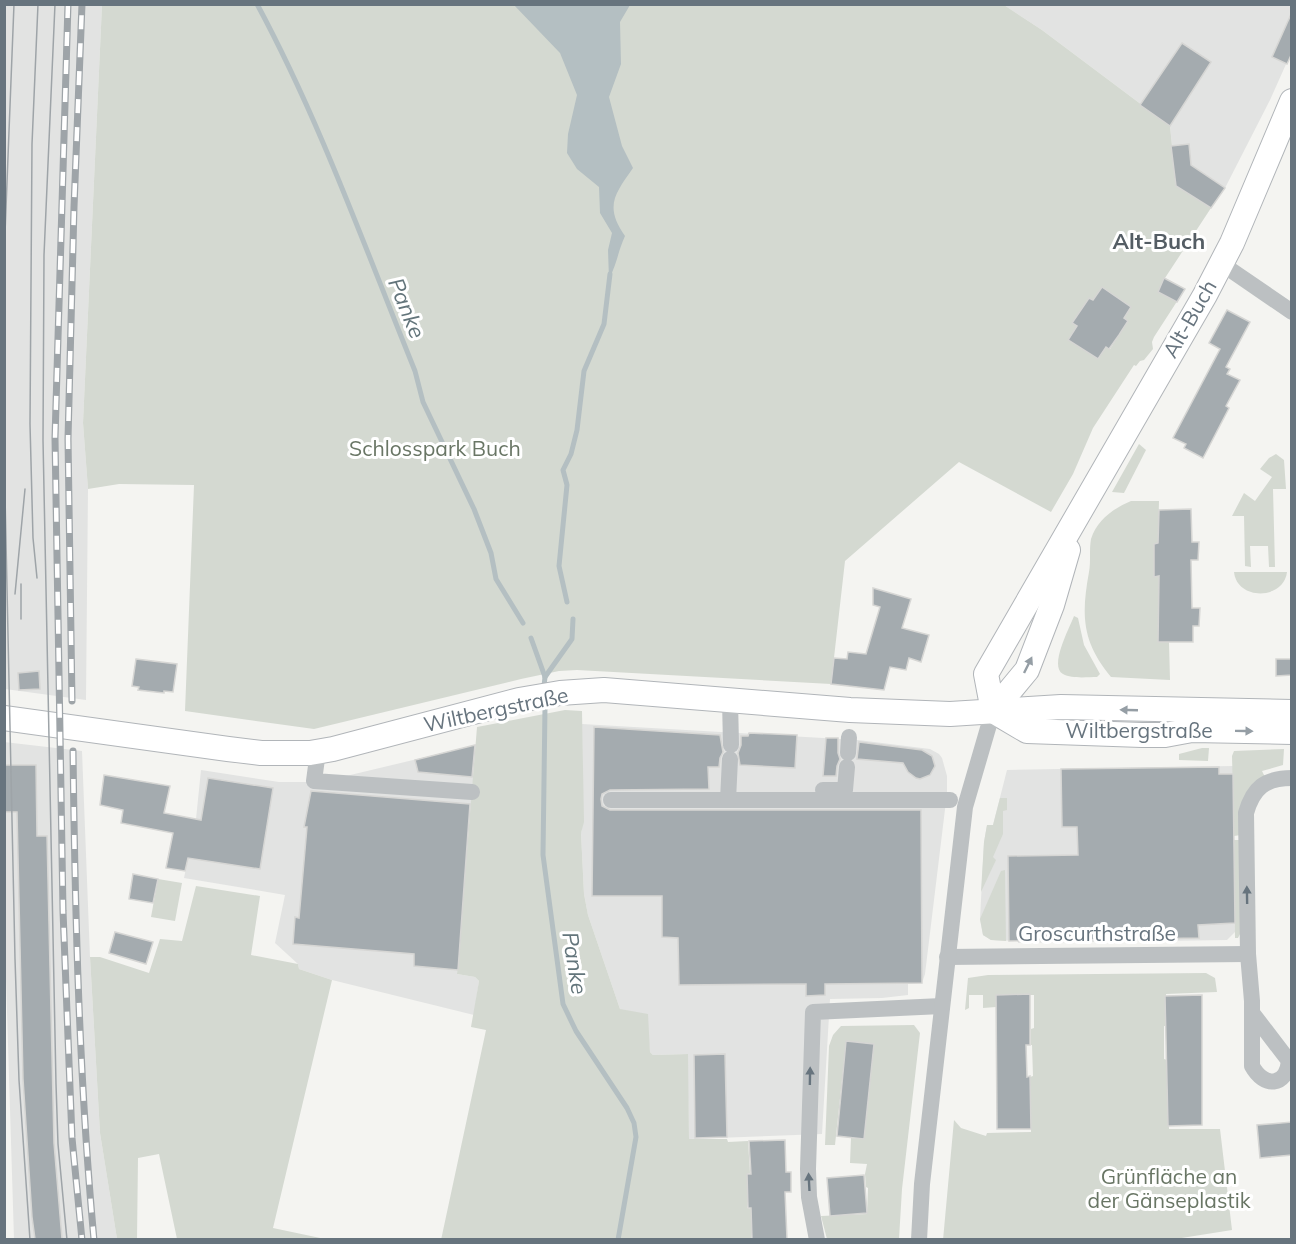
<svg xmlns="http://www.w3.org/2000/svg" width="1296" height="1244" font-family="Mulish,sans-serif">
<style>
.built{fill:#e2e3e2}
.green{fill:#d4d9d1;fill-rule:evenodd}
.water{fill:#b4bfc2}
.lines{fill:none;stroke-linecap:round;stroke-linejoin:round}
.stream{stroke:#b4bfc2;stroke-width:5}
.building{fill:#a4abaf;stroke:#d6d6d4;stroke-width:1.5}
.secondary-casing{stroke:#b1b5b9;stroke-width:26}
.street{stroke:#bcc0c2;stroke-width:16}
.secondary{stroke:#fff;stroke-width:24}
.tram{stroke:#9ea4a8;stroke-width:1.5}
.rail-casing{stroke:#9ea4a8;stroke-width:7}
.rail{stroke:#fff;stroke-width:4.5;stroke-dasharray:14;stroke-linecap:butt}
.oneway{fill:#959ea5}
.oneway2{fill:#67747e}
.labels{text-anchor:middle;stroke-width:6;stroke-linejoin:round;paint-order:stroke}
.street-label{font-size:21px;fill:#67747e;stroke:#fff}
.park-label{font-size:21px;fill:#697665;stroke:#fff}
.neighbourhood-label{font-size:22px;font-weight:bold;fill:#545d64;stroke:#fff}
.water-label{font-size:22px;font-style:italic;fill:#63757b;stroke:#fff}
</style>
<rect width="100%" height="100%" fill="#f4f4f1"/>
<g class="built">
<polygon points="5,5 102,5 83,423 88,489 86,700 5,689"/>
<polygon points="1004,5 1291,5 1291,53 1270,100 1225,188 1211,208 1176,186 1170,126 1042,30"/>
<polygon points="582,724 858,740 930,749 939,754 942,758 947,776 947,793 925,974 922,983 908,984 908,995 882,998 830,999 822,1134 689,1139 687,1054 653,1055 650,1052 649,1044 620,1009 588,915 584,894 581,833 583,822"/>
<polygon points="4,742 82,751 90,957 100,1133 117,1239 14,1239 5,946"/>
<polygon points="476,745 457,974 475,977 479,981 474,1015 332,980 299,969 298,964 275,943 285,895 184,878 196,819 201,770 279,782 321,782"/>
<polygon points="1233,766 1235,932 1227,940 1018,943 1018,941 991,940 983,935 980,919 984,842 987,825 993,825 1007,770"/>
</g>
<g class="green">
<path d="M102,5H1004L1042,30L1170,126L1176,186L1211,208L1165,278L1185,289L1154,337L1152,342L1153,349L1144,360L1140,361L1136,366L1134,365L1093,428L1073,474L1051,512L959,462L845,561L831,684L577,670L559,671L521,679L314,729L185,711L194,485L119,484L88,489L83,423ZM1102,287L1131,307L1124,318L1128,321L1110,349L1106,347L1098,359L1069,340L1077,326L1073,323L1089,298L1093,300Z"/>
<polygon points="1139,444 1146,450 1124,493 1112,492"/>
<polygon points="1276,454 1284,460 1286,489 1273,489 1275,567 1269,567 1268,546 1250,546 1251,567 1245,566 1244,516 1232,516 1244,493 1255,501 1272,477 1260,469 1269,458"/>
<path d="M1131,501H1159L1158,543L1155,544L1154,547V576H1159L1158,642H1169L1170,680L1111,677C1082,642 1081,616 1089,572C1091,561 1089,550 1091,539C1097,520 1114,508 1131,501Z"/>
<path d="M1234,572H1287C1284,600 1237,601 1234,572Z"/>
<path d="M1074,616L1078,618L1084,645L1100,674L1097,677C1087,677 1072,679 1063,674C1049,666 1069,629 1074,616Z"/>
<polygon points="565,710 582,711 584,822 581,833 584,894 588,915 620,1009 648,1014 650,1052 653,1055 688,1054 689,1139 727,1139 728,1142 748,1141 750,1173 747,1174 747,1208 751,1209 751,1239 441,1240 486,1030 471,1027 479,981 475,977 457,974 477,727"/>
<polygon points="1202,748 1209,748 1208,761 1179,760 1179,754"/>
<polygon points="1284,749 1283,765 1262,771 1265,777 1241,835 1234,836 1232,756 1234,751"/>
<polygon points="1000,798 1007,798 1007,810 1003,811 1003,834 993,857 996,860 981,892 984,842 987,825 993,825"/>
<polygon points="1234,840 1241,840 1241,932 1238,938 1235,938"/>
<polygon points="1005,870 1006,941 991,940 983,935 980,919 1001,871"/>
<polygon points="158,879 182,883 175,921 151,917"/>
<polygon points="196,886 260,896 251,955 298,964 299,969 332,980 273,1228 325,1239 177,1239 159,1154 138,1158 137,1239 117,1239 100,1133 90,957 100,957 149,973 160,939 182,941"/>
<polygon points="1206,973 1215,978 1217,992 1166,994 1167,1026 1164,1026 1164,1059 1167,1060 1169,1129 1220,1129 1232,1230 1169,1240 943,1240 954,1120 961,1128 986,1136 987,1133 1031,1132 1030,1077 1033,1076 1032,1045 1031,1045 1031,1029 1034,1028 1034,995 996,995 996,1007 983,1008 983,995 969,995 969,1008 965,1010 968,978 988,975"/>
<polygon points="914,1025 920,1033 902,1189 899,1239 827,1239 821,1216 867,1214 868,1188 866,1187 865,1174 867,1164 850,1163 851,1138 864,1139 874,1044 846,1042 835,1145 825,1145 829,1046 833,1035 841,1026"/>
</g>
<path class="water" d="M514,5H630L620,22L621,64L609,97L622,146L633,168C615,194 604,206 625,236C618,251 617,264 609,279L608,250L612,233L600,213L599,187L577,169L567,153L568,134L577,95L560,53Z"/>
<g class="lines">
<g class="stream">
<path d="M257,4C320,121 365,248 415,371L423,402L474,509L491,553L496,579L523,623"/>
<polyline points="567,602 559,566 567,485 563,470 571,454 577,430 584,371 604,324 610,274"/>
<polyline points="531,638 545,677 544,686"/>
<polyline points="545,677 572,639 573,619"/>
<polyline points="545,707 543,855 563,1004 576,1031 627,1108 634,1123 636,1137 618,1240"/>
</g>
</g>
<g class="building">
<polygon points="1292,12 1292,53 1287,64 1272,57"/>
<polygon points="1182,43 1211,62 1170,126 1140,105"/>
<polygon points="1189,144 1191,165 1225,188 1211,208 1176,186 1171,146"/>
<polygon points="1164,278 1185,289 1177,302 1158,292"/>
<polygon points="1102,287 1131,307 1124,318 1128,321 1119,335 1109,349 1106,347 1098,359 1068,340 1077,326 1072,323 1089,298 1093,300"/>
<polygon points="1227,310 1250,322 1226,367 1230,369 1227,374 1240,380 1226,406 1229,408 1203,458 1184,448 1186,444 1173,438 1220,349 1209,343"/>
<polygon points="1191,509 1192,542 1199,542 1198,560 1191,560 1192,608 1200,608 1199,626 1193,626 1193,642 1158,642 1159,576 1154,577 1154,544 1158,543 1159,510"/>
<polygon points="873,588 911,599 902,628 929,635 921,662 909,658 906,670 890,667 884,690 831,684 834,658 847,659 848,652 866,654 880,607 873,605"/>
<polygon points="136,659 177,664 173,692 164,691 164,693 138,690 139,687 132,686"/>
<polygon points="1276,659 1292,659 1292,675 1276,676"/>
<polygon points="39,671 40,689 19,690 18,673"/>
<polygon points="594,727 720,735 723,752 720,758 719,767 708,767 709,789 610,790 602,794 601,799 602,806 610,810 921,810 922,983 825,984 825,995 806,996 806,984 679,985 678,938 662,937 662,896 592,896"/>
<polygon points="749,733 797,735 795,768 740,765 738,753 741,745 741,736 748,736"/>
<polygon points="826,738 838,738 838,753 840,759 837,766 836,776 823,776"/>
<polygon points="859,742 922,750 932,756 935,766 930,775 920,779 916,778 908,772 903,763 857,759"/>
<polygon points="475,745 472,777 418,772 415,760"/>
<polygon points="4,765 36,765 37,836 47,836 54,1143 62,1239 35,1239 32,1217 23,1079 17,812 4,812"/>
<polygon points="1219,767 1219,774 1233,774 1235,923 1198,925 1199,938 1009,941 1008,856 1078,855 1077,827 1062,827 1061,769"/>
<polygon points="104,775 170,786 164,813 201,820 208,778 273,788 260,869 188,858 185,871 166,868 173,833 121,823 123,810 100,805"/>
<polygon points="311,791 470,804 458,970 414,966 414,954 293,944 295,917 299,918 307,827 304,827"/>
<polygon points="133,874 158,879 153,903 129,899"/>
<polygon points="115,932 153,942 146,964 109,953"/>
<polygon points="1030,994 1030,1045 1026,1045 1027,1077 1030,1076 1031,1129 997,1129 996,995"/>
<polygon points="1202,995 1202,1125 1168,1126 1165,996"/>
<polygon points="846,1041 874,1044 864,1139 837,1136"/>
<polygon points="725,1054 727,1137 695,1138 694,1055"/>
<polygon points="1292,1122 1292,1155 1260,1158 1257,1125"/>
<polygon points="785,1140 786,1172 791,1172 791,1192 785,1192 787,1239 752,1239 751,1208 748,1208 747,1174 751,1174 749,1141"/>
<polygon points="864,1175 867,1213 830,1216 827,1178"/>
</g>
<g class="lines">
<g class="secondary-casing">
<g id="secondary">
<polyline points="993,711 986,674 1205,295 1232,243 1292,101"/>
<polyline points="993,711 1027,731 1142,735 1165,735 1192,730 1292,732"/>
<polyline points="993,711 1027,670 1052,605 1068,550"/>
<polyline points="4,718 228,749 261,753 310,753 333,749 519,700 560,693 604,690 850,710 950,714 1061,707 1292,712"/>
</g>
</g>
<g class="street">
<polyline points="1222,264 1292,312"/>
<polyline points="730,700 731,745"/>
<polyline points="318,751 314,781 472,792"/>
<polyline points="848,753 849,737"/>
<polyline points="823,790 845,790 847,767"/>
<polyline points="611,800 950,800"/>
<polyline points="728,800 730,759"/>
<polyline points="947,957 1248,954"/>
<path d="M1253,1014L1289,1061C1286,1087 1264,1088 1252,1066V1001L1248,954L1246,813C1253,788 1265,778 1292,778"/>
<polyline points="817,1240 809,1197 808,1169 813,1012 942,1006"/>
<polyline points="919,1240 922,1184 965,807 993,711"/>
</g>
<use href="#secondary" class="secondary"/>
<g class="tram">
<polyline points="55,4 44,255 43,440 56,1084 58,1144 67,1240"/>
<polyline points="4,259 14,4"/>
<polyline points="4,449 15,959 19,1080 30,1240"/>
<polyline points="37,578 33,538 30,424 32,144 38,4"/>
<polyline points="21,584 21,619"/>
<polyline points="15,594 25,489"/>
</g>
<g class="rail-casing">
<g id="rail">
<polyline points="68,4 55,438 63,911 72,1138 82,1240"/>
<polyline points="72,701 68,439 74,207 82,4"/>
<path d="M73,751C75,914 79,1077 94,1240"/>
</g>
</g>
<use href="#rail" class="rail"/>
</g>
<defs><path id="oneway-solid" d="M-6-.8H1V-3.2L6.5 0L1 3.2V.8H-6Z" transform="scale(1.5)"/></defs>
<g class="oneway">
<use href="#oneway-solid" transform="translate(1028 665) rotate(-64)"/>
<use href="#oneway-solid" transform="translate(1129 710) rotate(-178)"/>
<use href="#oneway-solid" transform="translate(1244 731) rotate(1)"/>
</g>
<g class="oneway2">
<use href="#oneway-solid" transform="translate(1247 895) rotate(-91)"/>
<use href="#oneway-solid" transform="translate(810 1076) rotate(-89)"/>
<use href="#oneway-solid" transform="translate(809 1182) rotate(-93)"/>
</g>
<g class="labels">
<g class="street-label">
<text transform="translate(1190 319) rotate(-60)" y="7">Alt-Buch</text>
<text transform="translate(496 710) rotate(-12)" y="7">Wiltbergstraße</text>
<text x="1139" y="738">Wiltbergstraße</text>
<text x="1097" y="941">Groscurthstraße</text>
</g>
<g class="park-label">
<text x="435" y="456">Schlosspark Buch</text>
<text x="1169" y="1184">Grünfläche an<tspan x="1169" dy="24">der Gänseplastik</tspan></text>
</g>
<g class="neighbourhood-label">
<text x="1159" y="249">Alt-Buch</text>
</g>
<g class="water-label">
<text transform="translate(407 308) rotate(68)" y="8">Panke</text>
<text transform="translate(575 963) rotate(81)" y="8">Panke</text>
</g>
</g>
<rect width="1296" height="1244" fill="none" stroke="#67747e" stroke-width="12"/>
</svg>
